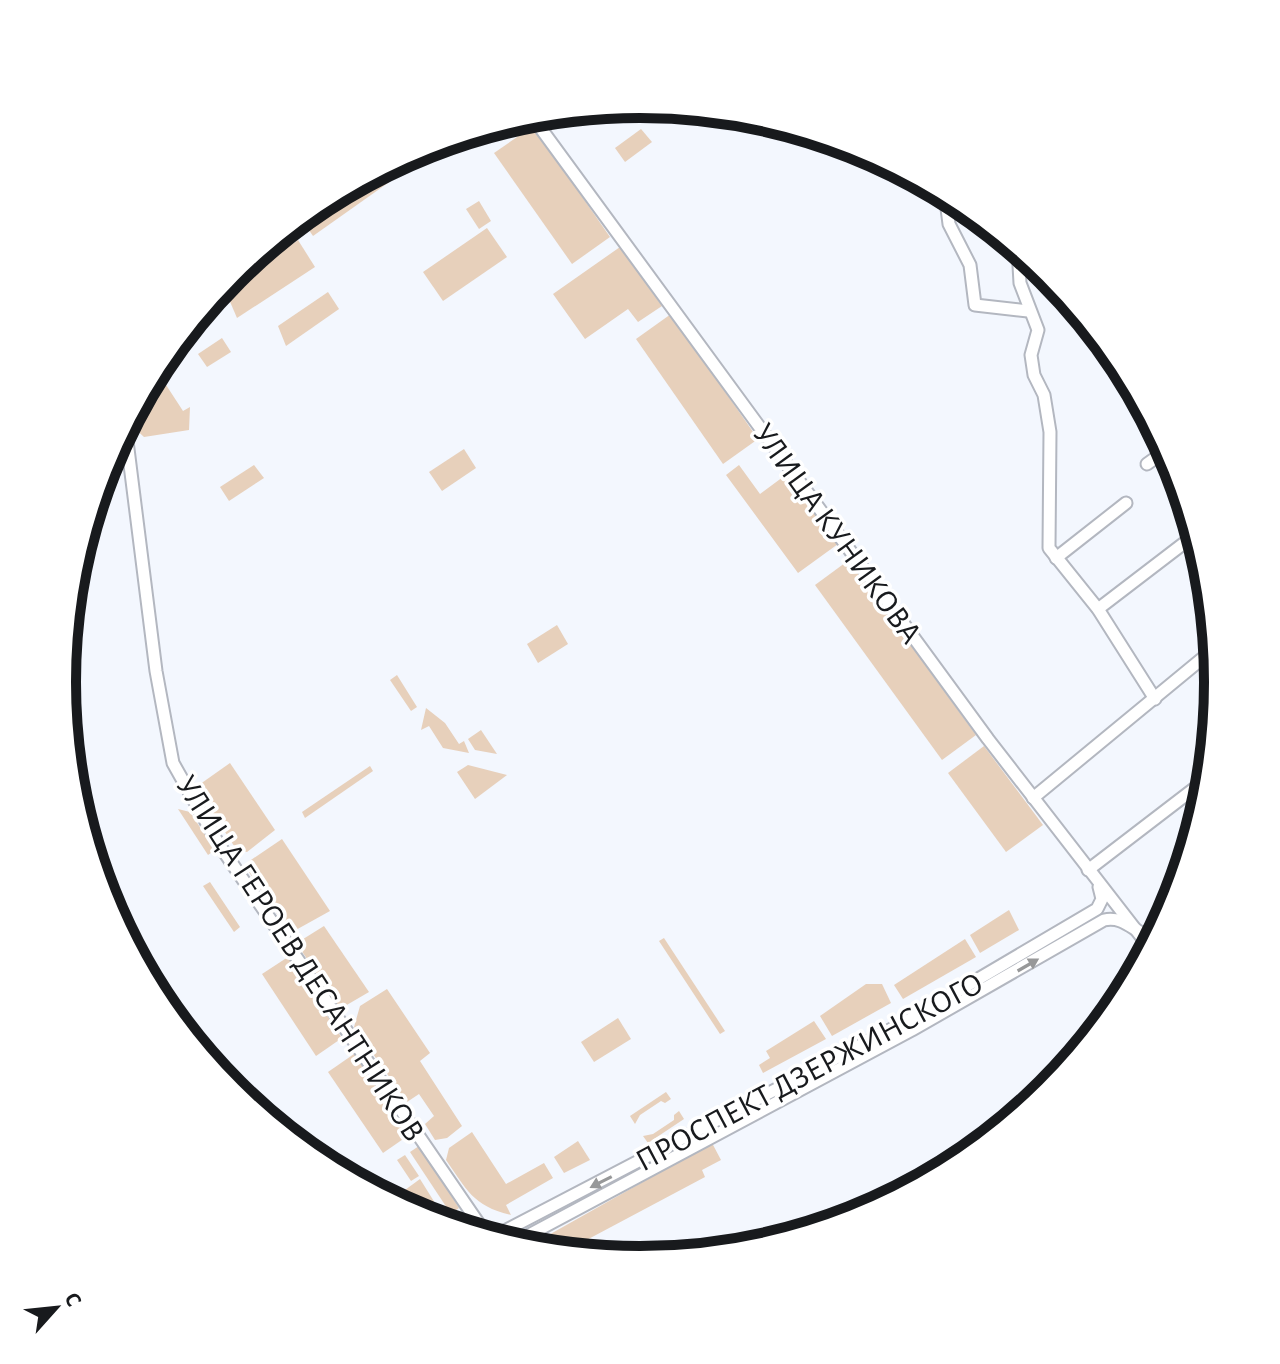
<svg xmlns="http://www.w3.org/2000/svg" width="1280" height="1364" font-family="'Alegreya Sans',sans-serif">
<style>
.green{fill:#e7d0bb}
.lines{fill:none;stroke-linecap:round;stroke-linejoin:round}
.minor-casing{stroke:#b3b7c0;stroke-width:15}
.minor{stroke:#fff;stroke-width:11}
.oneway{fill:#979899}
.labels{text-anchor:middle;stroke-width:7;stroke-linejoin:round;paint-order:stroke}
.street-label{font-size:32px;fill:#181a1d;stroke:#fff}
.rim{fill:none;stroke:#181a1d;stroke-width:10}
</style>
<rect width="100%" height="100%" fill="#f3f7fe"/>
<g class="green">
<polygon points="533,126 610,237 572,264 494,153"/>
<polygon points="641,129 652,142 625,162 615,148"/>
<polygon points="386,165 395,178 313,236 300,217 323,199"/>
<polygon points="479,201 491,221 479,229 466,209"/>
<polygon points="487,228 507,257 443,301 423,272"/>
<polygon points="298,240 315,267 237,318 225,290"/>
<polygon points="620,247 662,306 638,322 628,309 585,339 553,294"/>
<polygon points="328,292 339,309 286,346 278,326"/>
<polygon points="671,314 758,439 723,464 636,339"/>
<polygon points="222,338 231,352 207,367 198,354"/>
<path d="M155,368L183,411L190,407L189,430L144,437C120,417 144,389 155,368Z"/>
<polygon points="464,449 476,468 442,491 429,472"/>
<polygon points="254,465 264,478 229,501 220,487"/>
<polygon points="739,465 760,494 787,474 838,544 798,573 726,475"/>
<polygon points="849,560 976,735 942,760 815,585"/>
<polygon points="557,625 568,644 538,663 527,644"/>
<polygon points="397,675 417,707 411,711 390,680"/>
<polygon points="426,708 445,723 459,744 464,741 469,753 443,748 429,726 421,730"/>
<polygon points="481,730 497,754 475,750 468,739"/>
<polygon points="984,746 1043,825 1006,852 948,773"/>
<polygon points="230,763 275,830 247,852 236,849 196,787"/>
<polygon points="468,765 507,775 475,799 457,772"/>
<polygon points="370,766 373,771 305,818 302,812"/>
<polygon points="178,809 190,812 215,850 208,855"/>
<polygon points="282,839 330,911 294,931 287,929 247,869 248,862"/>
<polygon points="210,882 240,927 234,932 203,886"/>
<polygon points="1009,910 1019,930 980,953 970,935"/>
<polygon points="324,926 369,992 345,1006 338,1005 299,947 300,941"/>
<polygon points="664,938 725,1031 720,1034 659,941"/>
<polygon points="965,939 976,957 903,999 894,985"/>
<polygon points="288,957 342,1038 316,1056 262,974"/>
<polygon points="866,984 882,984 891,1003 832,1036 820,1016"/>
<polygon points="387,989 430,1053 420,1061 462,1126 447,1138 435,1140 425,1124 434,1116 419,1094 407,1102 354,1027 360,1006"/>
<polygon points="618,1018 631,1039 594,1062 581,1042"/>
<polygon points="814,1021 826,1039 763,1073 759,1065 770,1058 766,1051"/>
<polygon points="354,1054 409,1135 383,1153 328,1072"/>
<polygon points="666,1092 671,1099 665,1103 661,1101 640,1115 635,1124 630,1116"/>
<polygon points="679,1111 684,1119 648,1143 643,1136 653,1134 674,1120 674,1115"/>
<path d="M472,1132L506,1184L544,1163L553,1178L506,1205L511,1215C473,1206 467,1190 446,1160L449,1148Z"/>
<polygon points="578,1141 590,1160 564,1173 554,1157"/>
<polygon points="712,1143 721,1160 702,1170 705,1177 564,1252 543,1250 538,1241"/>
<polygon points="419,1146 459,1208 451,1214 410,1152"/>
<polygon points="405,1155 419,1176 411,1181 397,1160"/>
<polygon points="420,1179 445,1219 440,1222 390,1201"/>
</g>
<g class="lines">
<g class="minor-casing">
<g id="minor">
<polyline points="531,115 988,739 1150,948"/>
<polyline points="945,193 949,224 970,265 975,305 1028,311"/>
<polyline points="1018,248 1020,283 1038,330 1031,355 1034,375 1044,395 1050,432 1049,548 1098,609 1155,699"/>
<polyline points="1110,348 1107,351 1111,366 1119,378 1143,403"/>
<polyline points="125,425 156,671 173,763 218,843 488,1237"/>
<polyline points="1147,464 1168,449"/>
<polyline points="1056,558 1126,503"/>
<polyline points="1098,609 1196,534"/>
<polyline points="1033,798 1215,648"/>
<polyline points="1088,870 1208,778"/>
<polyline points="491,1238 907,1021 1097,909 1102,899 1099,887"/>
<path d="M512,1244L912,1030L1104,920C1126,915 1136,936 1156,938"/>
</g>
</g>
<use href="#minor" class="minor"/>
</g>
<defs><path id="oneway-solid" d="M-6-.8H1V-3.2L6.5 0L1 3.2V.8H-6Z" transform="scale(2)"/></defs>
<g class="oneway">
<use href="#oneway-solid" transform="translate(1028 965) rotate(-30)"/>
<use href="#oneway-solid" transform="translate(601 1182) rotate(153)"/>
</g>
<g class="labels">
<g class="street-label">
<text transform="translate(838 533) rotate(54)" y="11">УЛИЦА КУНИКОВА</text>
<text transform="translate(301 958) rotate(57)" y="11">УЛИЦА ГЕРОЕВ ДЕСАНТНИКОВ</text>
<text transform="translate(809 1071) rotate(-28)" y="11">ПРОСПЕКТ ДЗЕРЖИНСКОГО</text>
</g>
</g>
<path d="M0 0H1280V1364H0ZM76 682a564 564 0 1 1 1128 0a564 564 0 1 1-1128 0Z" fill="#fff" fill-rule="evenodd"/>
<path class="rim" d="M76 682a564 564 0 1 1 1128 0a564 564 0 1 1-1128 0Z"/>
<g transform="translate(56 1308) rotate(63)" stroke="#ffffff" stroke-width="6" paint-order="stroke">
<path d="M0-6L14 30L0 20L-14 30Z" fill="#181a1d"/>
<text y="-12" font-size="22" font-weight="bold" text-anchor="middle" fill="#181a1d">С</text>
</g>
</svg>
